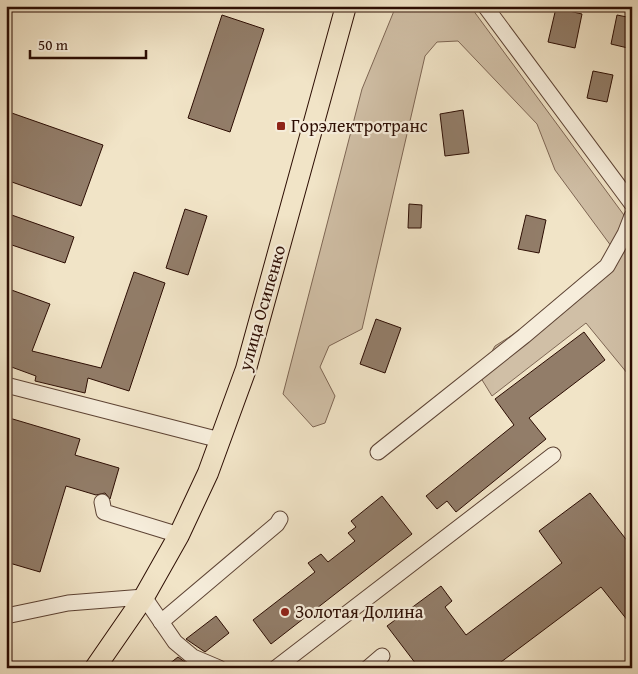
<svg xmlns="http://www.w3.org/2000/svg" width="638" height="674" font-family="'Gentium Book Plus',serif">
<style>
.green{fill:#d0bfa6;stroke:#7e6654}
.building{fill:#927d69;stroke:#2c0d03}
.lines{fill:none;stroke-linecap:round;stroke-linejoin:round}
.minor-casing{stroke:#5d4334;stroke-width:17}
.major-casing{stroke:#2c0d03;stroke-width:22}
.minor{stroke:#f6eddb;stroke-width:15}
.major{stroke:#f1e4c7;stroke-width:20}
.poi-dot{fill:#8f2418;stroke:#f6eddb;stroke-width:2}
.labels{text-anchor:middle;stroke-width:4.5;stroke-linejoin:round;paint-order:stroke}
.poi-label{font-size:18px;fill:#2c0d03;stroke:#f6eddb;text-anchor:start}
.street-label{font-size:18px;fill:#2c0d03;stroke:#f6eddb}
</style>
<rect width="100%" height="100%" fill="#f1e4c7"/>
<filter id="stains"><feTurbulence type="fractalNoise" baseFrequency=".004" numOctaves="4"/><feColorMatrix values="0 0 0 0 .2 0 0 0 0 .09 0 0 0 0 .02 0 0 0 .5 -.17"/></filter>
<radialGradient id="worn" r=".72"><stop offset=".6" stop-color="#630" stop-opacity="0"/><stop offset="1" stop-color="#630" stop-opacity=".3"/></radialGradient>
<polygon class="green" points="396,6 470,6 632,226 632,379 586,323 492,396 479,375 495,346 611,273 617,254 555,170 537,124 458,41 437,42 425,56 362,329 329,346 320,367 335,396 325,423 313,427 283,394 362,89"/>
<g class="building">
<polygon points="556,8 582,14 575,48 548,42"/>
<polygon points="222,15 264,29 230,132 188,118"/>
<polygon points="617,15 632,18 632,49 611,44"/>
<polygon points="593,71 613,75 607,102 587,98"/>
<polygon points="463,110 469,153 445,156 440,114"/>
<polygon points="6,111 103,145 81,206 6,180"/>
<polygon points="409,204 422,205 421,228 408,228"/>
<polygon points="185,209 207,216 188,275 166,268"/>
<polygon points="6,213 74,237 65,263 6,243"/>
<polygon points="526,215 546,220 539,253 518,249"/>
<polygon points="134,272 165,283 129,391 88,378 85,393 35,381 36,376 6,365 6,288 50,304 32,351 101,368"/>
<polygon points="376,319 401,328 385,373 360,364"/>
<polygon points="584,332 605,360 529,418 546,439 456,512 447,501 437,509 426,496 514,425 495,399"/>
<polygon points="6,417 80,439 75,455 119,468 110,499 105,493 96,495 66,486 40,572 6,562"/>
<polygon points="590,493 632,547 632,626 601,587 493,668 419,668 387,626 441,586 452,601 445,607 466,635 562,563 539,531"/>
<polygon points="382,496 412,534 271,644 253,620 315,572 308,563 321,554 328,562 355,541 348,533 356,527 351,521"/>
<polygon points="216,616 229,633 205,652 186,639"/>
<polygon points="178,657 189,665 185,668 164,668"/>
</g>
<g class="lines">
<g class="minor-casing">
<g id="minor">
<polyline points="485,6 632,204"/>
<polyline points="6,385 220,440"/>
<polyline points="378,452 524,336 607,266 625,234 632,216"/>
<polyline points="102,502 104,512 179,535"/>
<polyline points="6,616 68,603 144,597 175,642 193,657 219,668"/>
<polyline points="161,622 277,524 280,519"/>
<polyline points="276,668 553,455"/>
<polyline points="368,668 382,656"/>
</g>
</g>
<g class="major-casing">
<polyline id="major" points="95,668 144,597 179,535 208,473 246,369 346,6"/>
</g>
<use href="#minor" class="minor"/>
<use href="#major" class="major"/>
</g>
<g class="poi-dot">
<rect x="276" y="121" width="10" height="10" rx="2.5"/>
<circle cx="285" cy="612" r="5"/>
</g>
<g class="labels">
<g class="poi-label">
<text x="291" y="132">Горэлектротранс</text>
<text x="295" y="618">Золотая Долина</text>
</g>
<g class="street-label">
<text transform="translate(262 308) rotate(-74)" y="6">улица Осипенко</text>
</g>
</g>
<rect width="638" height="674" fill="none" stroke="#f1e4c7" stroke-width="25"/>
<rect x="8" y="8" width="623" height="659" fill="none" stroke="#2c0d03" stroke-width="2.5"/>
<rect x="12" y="12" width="613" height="649" fill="none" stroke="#2c0d03"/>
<path d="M30 50v8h116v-8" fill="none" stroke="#2c0d03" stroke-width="2.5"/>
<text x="38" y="50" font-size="15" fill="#2c0d03" stroke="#f6eddb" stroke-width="4" paint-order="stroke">50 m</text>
<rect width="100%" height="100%" filter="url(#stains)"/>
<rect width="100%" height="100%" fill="url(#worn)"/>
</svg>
